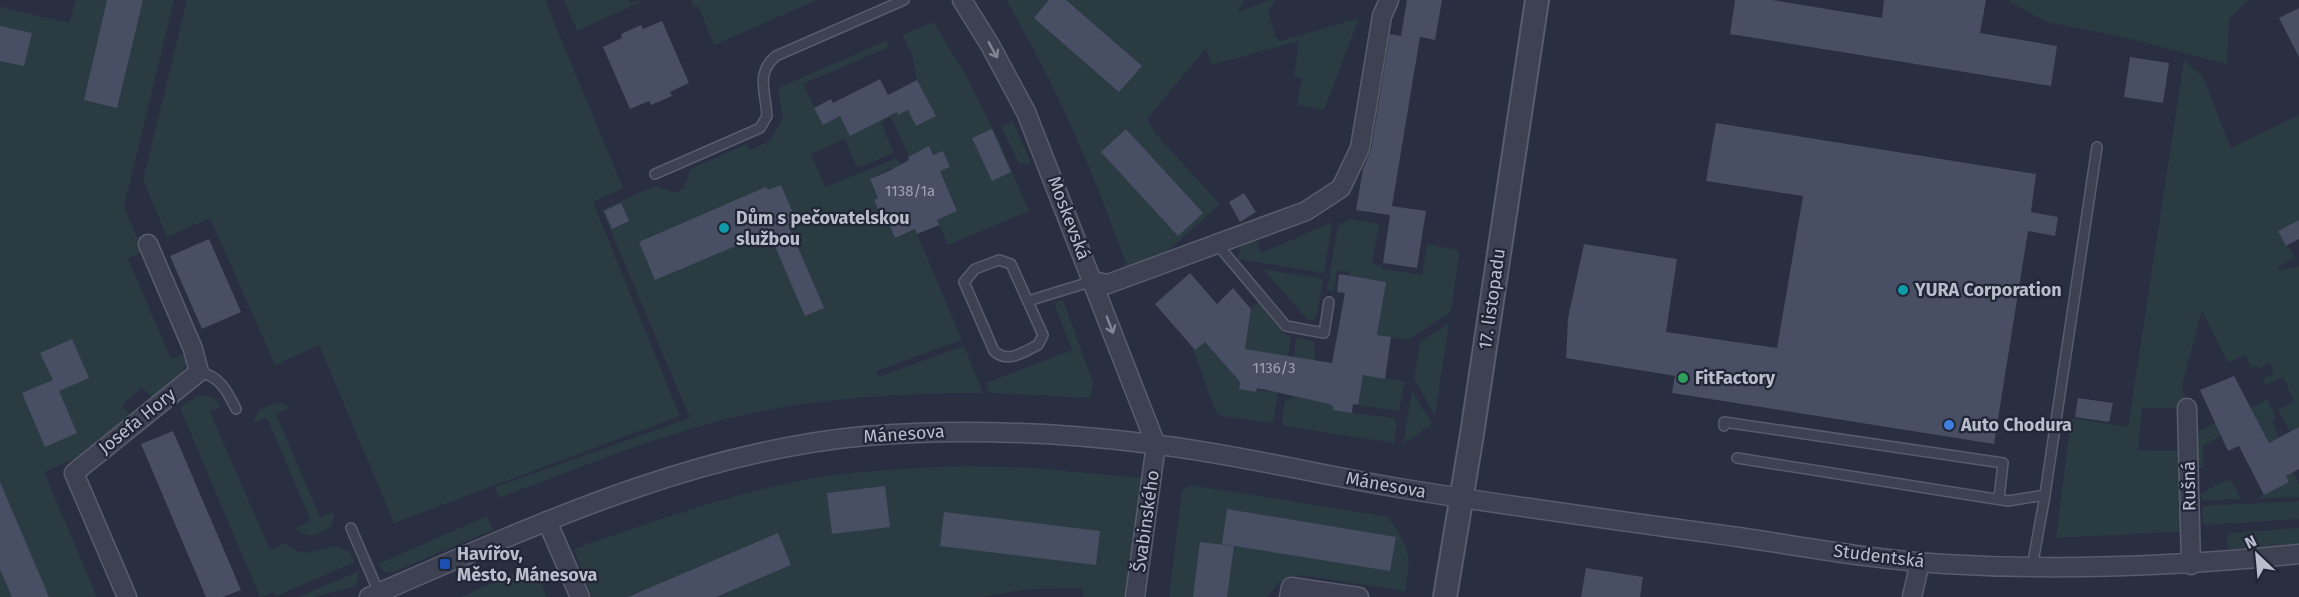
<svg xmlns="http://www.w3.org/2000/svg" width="2299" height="597" font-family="'Fira Sans',sans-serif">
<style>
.green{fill:#2b3b42}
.building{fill:#484e63}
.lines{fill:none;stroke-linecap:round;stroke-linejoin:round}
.service-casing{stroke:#585c6c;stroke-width:12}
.minor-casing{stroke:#585c6c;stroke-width:21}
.tertiary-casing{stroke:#585c6c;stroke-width:26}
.service{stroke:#3d4151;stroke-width:9}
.minor{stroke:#3d4151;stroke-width:18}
.tertiary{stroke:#3d4151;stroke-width:22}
.oneway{stroke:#828594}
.culture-dot{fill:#0f9aa8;stroke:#212637;stroke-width:2}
.leisure-dot{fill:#2e9e5b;stroke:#212637;stroke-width:2}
.shop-dot{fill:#3f7fe0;stroke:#212637;stroke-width:2}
.transit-dot{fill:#1a4fb4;stroke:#212637;stroke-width:2}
.labels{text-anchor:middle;stroke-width:4.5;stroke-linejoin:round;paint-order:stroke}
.number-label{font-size:15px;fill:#9ea1b1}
.poi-label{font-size:18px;font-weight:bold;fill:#babdcb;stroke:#212637;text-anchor:start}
.street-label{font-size:18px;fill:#babdcb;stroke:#212637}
</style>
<rect width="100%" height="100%" fill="#292e41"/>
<g class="green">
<path d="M76,0H174L124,207L143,252L128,259L171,359L186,353C188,377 171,385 154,400L142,387L122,405L132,418L125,424L122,420L74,459L44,472L97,597H0V7L69,23Z"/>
<polygon points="187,0 545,0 623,188 593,202 680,416 394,523 319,345 275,365 210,218 167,237 143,180"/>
<polygon points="564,0 629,0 630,3 645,0 577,31"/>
<polygon points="691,0 817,0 714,45 698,6 694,7"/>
<path d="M1006,0H1245L1237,12C1249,9 1264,0 1276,0L1268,10L1275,36L1280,41L1359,18L1324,110L1297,105L1302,78L1294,77L1299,41L1211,65L1206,48L1147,119L1155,133L1220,204L1165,254L1129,267H1127C1095,175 1055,83 1006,0Z"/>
<polygon points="2007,0 2249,0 2229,19 2227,64 2123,37 2046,22"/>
<path d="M933,22L963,70L998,139L1029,211L948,245L937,220L957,211L940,171L950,167L944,152L913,165L891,117L881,122L894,153L857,168L845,139L811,154L825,187L897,158L903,169L894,173L891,168L870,179L878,198L874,200L883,221L887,219L895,238L915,229L962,340L876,371L878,377L964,346L983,393C920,393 858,396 796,405C694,420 595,462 499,498L495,487L690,418L602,210L656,185L674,193L684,188L690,169L747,144L750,150L770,141L783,117L778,88L888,40L887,48L805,83L804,86L823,125L840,116L897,112L898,115L908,110L916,126L935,116L917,80L912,54L902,35Z"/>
<polygon points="2184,60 2203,77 2231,148 2299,115 2299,220 2278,231 2295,257 2278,267 2279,271 2299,266 2299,427 2290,432 2278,410 2294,402 2283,377 2266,385 2263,379 2274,374 2269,363 2258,369 2256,366 2251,368 2245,355 2228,363 2202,311 2182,385 2187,408 2142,408 2138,450 2188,451 2190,531 2056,538 2071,418 2128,427"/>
<polygon points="1013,121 1031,163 1019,163 1001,127"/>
<polygon points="1349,219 1379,224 1372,264 1382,266 1382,269 1422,275 1427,244 1458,250 1459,255 1451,312 1408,340 1377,335 1385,282 1349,276 1349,272 1337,271 1334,291 1327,290 1338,226"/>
<polygon points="1332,222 1324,273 1238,259 1241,244 1255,240 1262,253"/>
<polygon points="1263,269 1323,279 1317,315 1313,320 1308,320"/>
<polygon points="1063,300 1093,382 1091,398 989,393 986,383 1072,350 1054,303"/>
<polygon points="1259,302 1286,335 1291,336 1288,356 1245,349 1251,309"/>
<polygon points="1449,323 1435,415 1414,379 1420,342"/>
<polygon points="1296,337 1314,342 1315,360 1294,357"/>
<polygon points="1205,342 1240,382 1239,389 1278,392 1273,423 1221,416 1216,412 1193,349"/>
<polygon points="1363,375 1405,381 1399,411 1358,405"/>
<polygon points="1412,391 1432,424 1403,444"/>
<path d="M199,395L214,398L221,407L210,412L270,550L285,543C305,560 315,549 337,546L350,552L355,562L276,596L274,592L260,597L180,408Z"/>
<polygon points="1291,397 1326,400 1325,404 1333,406 1333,410 1393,418 1397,424 1394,443 1284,426 1282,421 1285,399 1290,400"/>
<polygon points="2267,399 2276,418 2272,421 2279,437 2269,443 2251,408"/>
<path d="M276,403H283L290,408L276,414L320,517L335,512L332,525C322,534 306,541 296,528L311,521L267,418L252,424L259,410Z"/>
<polygon points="2217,422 2223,434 2203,446 2204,467 2198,469 2196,432"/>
<path d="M967,466L1033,468L1141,478L1127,597H1083V588L1030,589L981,597H592L574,549C655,521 736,491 821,477C869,470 918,468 967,466Z"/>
<polygon points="2293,472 2299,484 2299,497 2256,499 2288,482 2286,476"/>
<polygon points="2225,480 2232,482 2241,499 2202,501 2201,494"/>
<path d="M1190,485L1389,517C1409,549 1412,553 1405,591L1300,575L1281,581L1267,597H1169L1182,491Z"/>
<polygon points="2299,501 2299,519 2205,525 2202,521 2203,506"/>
<polygon points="487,516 493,530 393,572 385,572 378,564"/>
<polygon points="2299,528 2299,544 2228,549 2227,536 2232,533"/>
<polygon points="530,567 537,572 547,597 460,597"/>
<polygon points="359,571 356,586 314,597 298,597"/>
</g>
<g class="building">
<polygon points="107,0 143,0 117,108 84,100"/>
<polygon points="1049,0 1066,0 1142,66 1119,92 1034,18"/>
<polygon points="1407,0 1442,0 1435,40 1420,37 1392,206 1426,211 1417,268 1383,263 1390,215 1356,210 1363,169 1371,150 1390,34 1401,36"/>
<polygon points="1735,0 1772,0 1882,18 1884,0 1986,0 1980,33 2057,46 2051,86 1730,34"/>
<polygon points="2299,8 2299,57 2279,18"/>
<polygon points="662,21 689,83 670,92 672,96 651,105 649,101 630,109 603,47 622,38 621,34 641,25 643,29"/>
<polygon points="0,26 32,33 24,66 0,61"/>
<polygon points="2130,57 2169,63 2163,103 2124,97"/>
<polygon points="880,79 888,95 917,80 936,116 916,126 908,110 898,115 897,112 850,136 840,116 823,125 814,108 831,99 833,103"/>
<polygon points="1716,123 2036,174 2031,212 2058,217 2055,236 2028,231 1994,444 1672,393 1675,376 1566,358 1568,318 1584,244 1677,259 1666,332 1777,348 1803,196 1706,181"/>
<polygon points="992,129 1011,172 992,181 972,138"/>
<polygon points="1126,129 1203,213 1178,236 1101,152"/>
<polygon points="929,146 933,155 943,151 950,167 940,171 957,211 937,220 939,225 917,234 915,229 895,238 887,219 883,221 874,200 878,198 870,179 891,170 909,160 908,157"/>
<polygon points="781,185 796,220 788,224 824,308 805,316 769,232 655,280 639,242 766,187 768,190"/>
<polygon points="1244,193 1256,212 1240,222 1229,202"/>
<polygon points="621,203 629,221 612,229 604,211"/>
<polygon points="2299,220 2299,239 2286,246 2278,231"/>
<polygon points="209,239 241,312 202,329 170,256"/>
<polygon points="1190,273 1217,304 1233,288 1251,309 1245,349 1332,363 1345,293 1337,292 1339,274 1386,282 1377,335 1391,337 1385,379 1363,375 1358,405 1353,404 1352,413 1333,410 1333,406 1325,403 1257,388 1256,392 1239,389 1240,382 1205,342 1195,350 1155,304"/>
<polygon points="72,339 89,378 59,391 77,433 45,447 22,393 53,380 40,353"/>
<polygon points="2234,376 2269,443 2299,427 2299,469 2286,476 2289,482 2264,495 2239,446 2228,451 2200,390"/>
<polygon points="2078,398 2113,403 2109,422 2075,417"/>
<polygon points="173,431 241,590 223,597 206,597 141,444"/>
<polygon points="0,482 32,557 49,597 12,597 0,569"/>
<polygon points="885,486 890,527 832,534 827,493"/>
<polygon points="1227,509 1396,537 1390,571 1222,544"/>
<polygon points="944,512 1100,531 1096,565 940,546"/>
<polygon points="778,533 791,565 716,597 628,597"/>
<polygon points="1200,542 1234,546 1227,597 1193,597"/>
<polygon points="1586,568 1643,577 1640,597 1581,597"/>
</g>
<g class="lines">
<g class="service-casing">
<g id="service">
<path d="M655,174L760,128L767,116C766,93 755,73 776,56L904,0"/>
<polyline points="1217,244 1286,326 1324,333 1329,302"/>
<path d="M999,260L1011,264L1043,335L1038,345C1023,352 1008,364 994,351L964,282L975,269Z"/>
<polyline points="1028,301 1093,281"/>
<path d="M199,372C220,376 227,391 236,409"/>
<polyline points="1724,426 1724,422 2003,463 1999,499"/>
<polyline points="1737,458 2008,501 2045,495"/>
<polyline points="351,528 379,593"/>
<polyline points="2032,567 2044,501 2097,147"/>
</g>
</g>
<g class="minor-casing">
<g id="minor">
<polyline points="962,0 990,45 1026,112 1156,445 1135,597"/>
<polyline points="1093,281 1108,284 1306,211 1341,188 1360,148 1382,16 1389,0"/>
<polyline points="2187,408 2191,565"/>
<polyline points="547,521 580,597"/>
<polyline points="127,597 74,473 199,372 193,349 148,244"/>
<path d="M369,597C529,528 690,452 865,436C961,428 1056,432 1152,444C1236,454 1320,475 1405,489C1515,507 1627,522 1738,537C1806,547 1875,560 1944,564C2062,571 2181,566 2299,554"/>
<polyline points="1289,597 1291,587 1359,597"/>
<polyline points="1912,597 1920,562"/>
</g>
</g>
<g class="tertiary-casing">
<polyline id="tertiary" points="1445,597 1472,434 1537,0"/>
</g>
<use href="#service" class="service"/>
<use href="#minor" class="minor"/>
<use href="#tertiary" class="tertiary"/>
</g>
<defs><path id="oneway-shaft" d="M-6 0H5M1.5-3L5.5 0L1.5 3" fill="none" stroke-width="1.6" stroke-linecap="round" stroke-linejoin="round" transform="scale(1.5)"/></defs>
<g class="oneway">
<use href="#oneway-shaft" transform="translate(993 50) rotate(61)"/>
<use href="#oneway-shaft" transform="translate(1110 325) rotate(69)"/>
</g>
<g class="culture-dot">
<circle cx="724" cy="228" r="6"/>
<circle cx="1903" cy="290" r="6"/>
</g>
<circle class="leisure-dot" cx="1683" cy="378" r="6"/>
<circle class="shop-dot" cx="1949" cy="425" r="6"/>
<rect class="transit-dot" x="439" y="558" width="12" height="12" rx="3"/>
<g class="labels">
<g class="number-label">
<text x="910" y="196">1138/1a</text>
<text x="1274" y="373">1136/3</text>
</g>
<g class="poi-label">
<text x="736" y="224">Dům s pečovatelskou<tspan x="736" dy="21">službou</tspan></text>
<text x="1915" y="296">YURA Corporation</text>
<text x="1695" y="384">FitFactory</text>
<text x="1961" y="431">Auto Chodura</text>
<text x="457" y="560">Havířov,<tspan x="457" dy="21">Město, Mánesova</tspan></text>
</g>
<g class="street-label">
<text transform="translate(1069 218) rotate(69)" y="6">Moskevská</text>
<text transform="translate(1492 299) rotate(-82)" y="6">17. listopadu</text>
<text transform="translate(137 421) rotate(-39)" y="6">Josefa Hory</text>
<text transform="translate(904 434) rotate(-4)" y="6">Mánesova</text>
<text transform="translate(1386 485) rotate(10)" y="6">Mánesova</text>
<text transform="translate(2189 486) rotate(-91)" y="6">Rušná</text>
<text transform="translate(1146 521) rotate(-82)" y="6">Švabinského</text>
<text transform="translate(1879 556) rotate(7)" y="6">Studentská</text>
</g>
</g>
<g transform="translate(2257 555) rotate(334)" stroke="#212637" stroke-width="4.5" paint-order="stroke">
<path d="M0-4.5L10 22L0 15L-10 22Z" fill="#babdcb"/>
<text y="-9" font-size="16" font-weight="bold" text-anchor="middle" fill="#babdcb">N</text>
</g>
</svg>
